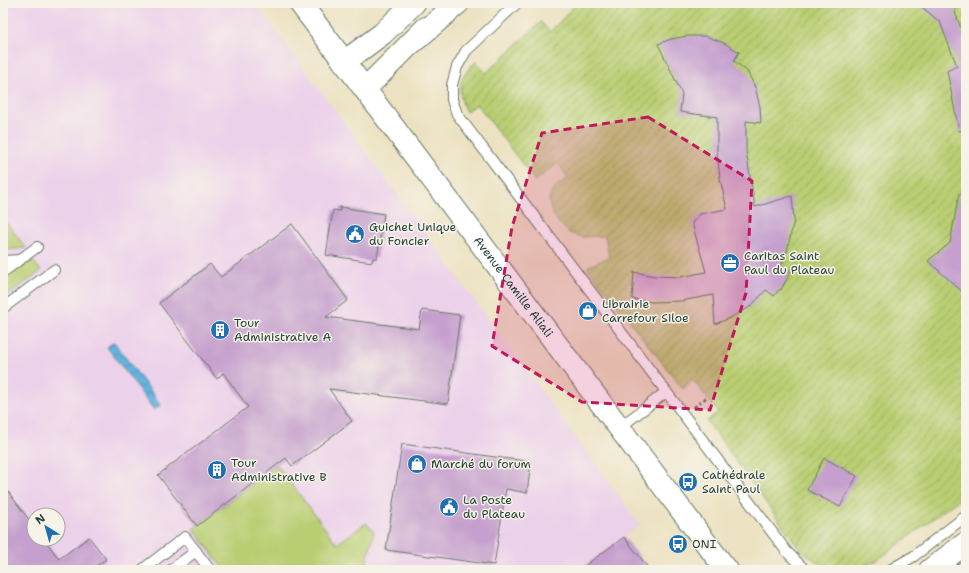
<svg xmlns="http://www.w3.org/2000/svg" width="969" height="573" font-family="'Shantell Sans',sans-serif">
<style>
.built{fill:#ecd1ea;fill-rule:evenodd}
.grass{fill:#b9ce72;stroke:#6c8653}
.garden{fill:url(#garden-furrows);stroke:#6c8653}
.water{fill:url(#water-waves);stroke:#42788a}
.building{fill:#c59fcd}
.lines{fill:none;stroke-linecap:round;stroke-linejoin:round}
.service-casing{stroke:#677765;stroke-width:12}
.secondary-casing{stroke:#677765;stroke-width:24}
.trunk-casing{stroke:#677765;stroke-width:24}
.path{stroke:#677765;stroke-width:2.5;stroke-dasharray:3 3;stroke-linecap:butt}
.service{stroke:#fff;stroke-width:10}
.secondary{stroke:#fff;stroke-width:22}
.trunk{stroke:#fff;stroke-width:22}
.marked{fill:#c2185b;fill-opacity:0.2;stroke:#c2185b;stroke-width:3;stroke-dasharray:8 5;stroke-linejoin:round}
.labels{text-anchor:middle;stroke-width:3;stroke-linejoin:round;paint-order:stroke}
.poi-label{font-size:12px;fill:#1f3d34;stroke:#f7f3e8;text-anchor:start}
.street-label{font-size:12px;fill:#1f3d34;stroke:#f7f3e8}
</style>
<defs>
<pattern id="garden-furrows" width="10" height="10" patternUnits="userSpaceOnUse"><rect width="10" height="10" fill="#b9ce72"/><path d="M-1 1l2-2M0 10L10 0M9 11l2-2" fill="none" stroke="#96a85e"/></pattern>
<pattern id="water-waves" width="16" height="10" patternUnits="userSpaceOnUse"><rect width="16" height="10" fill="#65b4df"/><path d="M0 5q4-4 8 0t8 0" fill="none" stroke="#5394b6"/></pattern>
</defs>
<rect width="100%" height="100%" fill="#f7f3e8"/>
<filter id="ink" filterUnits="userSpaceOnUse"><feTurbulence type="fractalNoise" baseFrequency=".025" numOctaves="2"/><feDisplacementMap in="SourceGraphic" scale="8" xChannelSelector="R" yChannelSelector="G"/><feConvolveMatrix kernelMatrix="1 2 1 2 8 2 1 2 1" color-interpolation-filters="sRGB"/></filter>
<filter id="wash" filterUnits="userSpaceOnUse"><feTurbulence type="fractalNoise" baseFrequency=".012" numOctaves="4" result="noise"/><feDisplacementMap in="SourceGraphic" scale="16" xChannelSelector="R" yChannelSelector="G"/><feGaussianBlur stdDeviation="0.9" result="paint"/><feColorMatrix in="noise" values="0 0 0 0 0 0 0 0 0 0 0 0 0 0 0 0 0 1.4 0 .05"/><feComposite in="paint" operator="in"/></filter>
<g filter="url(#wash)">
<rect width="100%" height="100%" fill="#ece2c1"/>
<path class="built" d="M3,3H255L354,136L640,525L579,570H3ZM34,515H58V539H34Z"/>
<g class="grass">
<polygon points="3,218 26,248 3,250"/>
<polygon points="30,257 41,271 3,299 3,278"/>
<polygon points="277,465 337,544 366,523 374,532 367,562 373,570 224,570 194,529 197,526"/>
</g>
<path class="garden" d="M577,3H966V494L876,561L853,570H832L816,562L798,547L707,421L718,412L693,380L683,389L587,267L609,257L605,236L582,237L569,233L558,222L551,210L549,198L553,189L568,178L558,163L535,181L477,104L466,112C456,91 459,77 476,61L486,73L541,22L550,32Z"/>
<polygon class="water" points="114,342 161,405 154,410 107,347"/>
<g id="blocks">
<g class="building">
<polygon points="917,3 955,3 955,12 966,43 966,130 959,131 947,71 957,66 940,22"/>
<polygon points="687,36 705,36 724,43 739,52 734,61 747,71 755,87 760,107 761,123 746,121 746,151 755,207 792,196 794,220 787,251 781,267 791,271 781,290 780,289 774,296 766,290 750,307 730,318 715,324 713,295 681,301 651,302 632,299 634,272 655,276 680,277 706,272 692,223 700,214 727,209 720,179 717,152 717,117 680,112 682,94 658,44 671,39"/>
<polygon points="959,194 966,194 966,295 928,261 950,243"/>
<polygon points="340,207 384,214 377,258 373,258 372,262 326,255 333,210 340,211"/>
<polygon points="292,224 348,300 326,317 419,329 422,310 460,315 448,404 329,389 352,421 292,466 286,458 197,526 158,475 248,407 223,373 217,379 159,303 210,264 221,277"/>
<polygon points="402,444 531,462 527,493 506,489 494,565 386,550"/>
<polygon points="824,458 857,476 840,507 807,490"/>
<polygon points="3,485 34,526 34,539 44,539 59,559 89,537 106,559 91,570 3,570"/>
<polygon points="624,537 650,570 579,570"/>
</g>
</g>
</g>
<g filter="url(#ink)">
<use href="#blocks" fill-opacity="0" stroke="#677765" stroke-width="1"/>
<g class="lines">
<g class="service-casing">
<g id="service">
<polyline points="517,3 466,51 457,67 452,85 452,100 457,114 787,552 805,570"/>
<polyline points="3,261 20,260"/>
<polyline points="3,272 37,247"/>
<polyline points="3,308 54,270"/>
<polyline points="619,428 666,392"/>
<polyline points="142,570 185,537 210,570"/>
<polyline points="171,570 196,551"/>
<polyline points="890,570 914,556 966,516"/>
</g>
</g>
<g class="secondary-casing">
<g id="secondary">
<path id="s1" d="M300,3L712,551L727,570"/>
<polyline points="344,62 382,34 414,3"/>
<polyline points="365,89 426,28"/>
<polyline points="930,570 966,543"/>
</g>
</g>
<g class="trunk-casing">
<polyline id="trunk" points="413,42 458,3"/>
</g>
<polyline class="path" points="694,407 707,397"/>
<use href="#service" class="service"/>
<use href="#secondary" class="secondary"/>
<use href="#trunk" class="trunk"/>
</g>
</g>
<path class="marked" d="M648,117L752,181L746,293L710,410L582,402L492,346L512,227L542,133Z"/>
<defs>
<g id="civic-disc" transform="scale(1)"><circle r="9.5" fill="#1f6fb2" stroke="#f7f3e8"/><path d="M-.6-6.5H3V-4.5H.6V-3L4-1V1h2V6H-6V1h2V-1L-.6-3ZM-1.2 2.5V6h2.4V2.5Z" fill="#fff"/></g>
<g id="office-disc" transform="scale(1)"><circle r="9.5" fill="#1f6fb2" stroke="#f7f3e8"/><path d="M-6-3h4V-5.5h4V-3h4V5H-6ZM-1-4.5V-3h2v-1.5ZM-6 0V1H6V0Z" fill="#fff"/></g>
<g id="shop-disc" transform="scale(1)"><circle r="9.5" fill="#1f6fb2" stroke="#f7f3e8"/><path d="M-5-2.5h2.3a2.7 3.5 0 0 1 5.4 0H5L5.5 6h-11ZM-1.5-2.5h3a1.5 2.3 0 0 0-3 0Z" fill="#fff"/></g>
<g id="building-disc" transform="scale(1)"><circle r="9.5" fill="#1f6fb2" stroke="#f7f3e8"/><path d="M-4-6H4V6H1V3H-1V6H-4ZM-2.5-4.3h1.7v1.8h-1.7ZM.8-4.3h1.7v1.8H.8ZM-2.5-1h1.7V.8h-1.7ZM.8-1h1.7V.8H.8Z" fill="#fff"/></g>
<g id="bus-disc" transform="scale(1)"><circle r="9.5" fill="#1f6fb2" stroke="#f7f3e8"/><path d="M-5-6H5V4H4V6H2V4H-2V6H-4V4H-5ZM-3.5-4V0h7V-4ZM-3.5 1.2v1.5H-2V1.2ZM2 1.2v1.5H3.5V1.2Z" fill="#fff"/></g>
</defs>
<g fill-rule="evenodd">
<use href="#civic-disc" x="355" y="234"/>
<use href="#office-disc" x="730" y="263"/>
<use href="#shop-disc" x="588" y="311"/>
<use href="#building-disc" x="220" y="330"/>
<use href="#shop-disc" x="417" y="464"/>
<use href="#building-disc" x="217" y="470"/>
<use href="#bus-disc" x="688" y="482"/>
<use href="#civic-disc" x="449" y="507"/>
<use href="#bus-disc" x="678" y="544"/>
</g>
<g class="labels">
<g class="poi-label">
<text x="369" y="231">Guichet Unique<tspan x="369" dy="14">du Foncier</tspan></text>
<text x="744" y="260">Caritas Saint<tspan x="744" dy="14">Paul du Plateau</tspan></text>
<text x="602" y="308">Librairie<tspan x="602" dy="14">Carrefour Siloe</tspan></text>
<text x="234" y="327">Tour<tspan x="234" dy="14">Administrative A</tspan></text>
<text x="231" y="467">Tour<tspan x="231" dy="14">Administrative B</tspan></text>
<text x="431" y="468">Marché du forum</text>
<text x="702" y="479">Cathédrale<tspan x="702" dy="14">Saint Paul</tspan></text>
<text x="463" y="504">La Poste<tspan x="463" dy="14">du Plateau</tspan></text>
<text x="692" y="548">ONI</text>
</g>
<g class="street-label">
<text dy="4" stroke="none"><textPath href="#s1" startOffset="355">Avenue Camille Aliali</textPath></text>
</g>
</g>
<rect width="969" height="573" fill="none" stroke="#f7f3e8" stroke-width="16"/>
<g transform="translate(46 527) rotate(323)"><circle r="19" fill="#f7f3e8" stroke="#a1aaa0"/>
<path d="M0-3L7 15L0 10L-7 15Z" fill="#1f6fb2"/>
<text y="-6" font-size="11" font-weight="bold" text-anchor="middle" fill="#1f3d34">N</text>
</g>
</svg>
